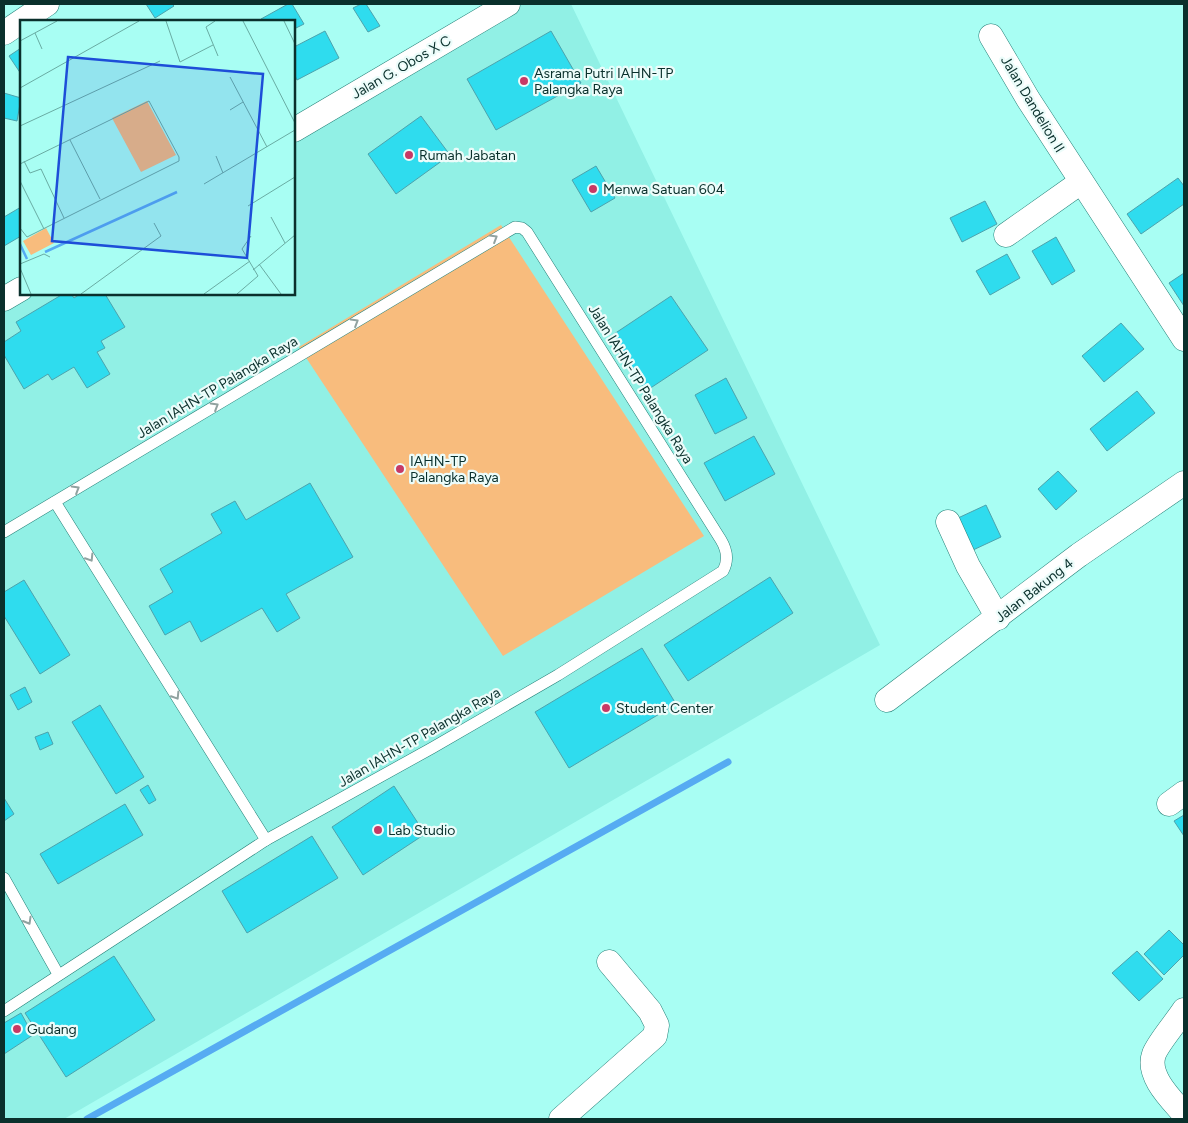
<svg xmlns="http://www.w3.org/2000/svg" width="1188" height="1123" font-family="Figtree,sans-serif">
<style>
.built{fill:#91f0e5}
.green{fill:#f8bc7d}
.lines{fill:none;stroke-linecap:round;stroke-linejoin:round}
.stream{stroke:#56abf2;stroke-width:7}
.building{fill:#2fdcee;stroke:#4ca3ad}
.service-casing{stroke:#258078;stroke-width:12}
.minor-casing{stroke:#258078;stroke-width:25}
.service{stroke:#fff;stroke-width:11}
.minor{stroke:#fff;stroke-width:24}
.oneway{stroke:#91a2a0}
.poi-dot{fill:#c73965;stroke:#ecfcfa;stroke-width:2}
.labels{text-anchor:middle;stroke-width:4.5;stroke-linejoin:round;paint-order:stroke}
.street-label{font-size:14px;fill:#0a302c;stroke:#ecfcfa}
.poi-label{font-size:14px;fill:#0a302c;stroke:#ecfcfa;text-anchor:start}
.inset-river{fill:none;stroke:#56abf2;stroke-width:2.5}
.inset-road{fill:none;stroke:#69aca3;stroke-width:1}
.view{fill:#1d4ed8;fill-opacity:0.15;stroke:#1d4ed8;stroke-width:2.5}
.inset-edge{fill:none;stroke:#0a302c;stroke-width:2.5}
</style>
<rect width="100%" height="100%" fill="#a8fef3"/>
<polygon class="built" points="499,4 571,4 880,645 64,1119 4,1119 4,293 294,294 294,124"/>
<polygon class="green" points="501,225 704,536 503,656 299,347"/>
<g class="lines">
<polyline class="stream" points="87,1119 728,762"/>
</g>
<g class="building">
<polygon points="146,4 172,4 174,6 155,18"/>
<polygon points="288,4 292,4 304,24 294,29 294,21 262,21 261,19"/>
<polygon points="361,4 366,4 380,26 368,32 353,8"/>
<polygon points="325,31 339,58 297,80 294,74 294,47"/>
<polygon points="551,31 581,83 496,130 467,79"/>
<polygon points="21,48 21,74 9,56"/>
<polygon points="4,93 21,98 17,121 4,118"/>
<polygon points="421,116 450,155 396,194 368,154"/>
<polygon points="596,166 615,198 591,212 572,180"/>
<polygon points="1178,178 1184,186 1184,204 1141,234 1127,214"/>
<polygon points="985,201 997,224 962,242 950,218"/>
<polygon points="21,207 21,236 4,246 4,217"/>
<polygon points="1056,237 1075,271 1052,285 1032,251"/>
<polygon points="1007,254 1020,278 990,295 976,271"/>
<polygon points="1184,273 1184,306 1169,283"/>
<polygon points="63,294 71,294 74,298 80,294 105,294 125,327 101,341 105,348 97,352 110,374 87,388 74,367 52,380 48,374 24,389 4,355 4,342 21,331 16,322"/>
<polygon points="671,296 708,350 646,391 608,338"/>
<polygon points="1121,323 1144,349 1104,382 1082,356"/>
<polygon points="726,378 747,418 715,434 695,395"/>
<polygon points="1137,391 1155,413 1107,451 1090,429"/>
<polygon points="754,436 775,474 725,501 704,463"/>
<polygon points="1058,471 1077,491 1056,510 1038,489"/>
<polygon points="310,483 353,557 286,594 300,618 277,632 262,608 201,642 190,621 165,635 149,606 173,592 160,569 222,533 211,514 235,501 246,520"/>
<polygon points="986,505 1001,537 973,550 958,518"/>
<polygon points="770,577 793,613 688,681 664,645"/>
<polygon points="24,580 70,655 40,674 4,616 4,592"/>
<polygon points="642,648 676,704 569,768 535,712"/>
<polygon points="25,687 32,702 18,710 10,695"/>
<polygon points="100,705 144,777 116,794 72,722"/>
<polygon points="48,732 53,744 40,750 35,737"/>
<polygon points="148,785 156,800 149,804 140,790"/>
<polygon points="394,786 425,834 363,875 332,827"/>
<polygon points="4,798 14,814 4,821"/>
<polygon points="125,804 143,835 58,884 40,854"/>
<polygon points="1184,815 1184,836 1174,821"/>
<polygon points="312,836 338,878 247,933 222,891"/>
<polygon points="1169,930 1184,945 1184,955 1164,975 1144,954"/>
<polygon points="1137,951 1163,979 1139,1001 1112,973"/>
<polygon points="114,956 155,1020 66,1077 25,1013"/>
<polygon points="21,1013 33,1035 4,1054 4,1023"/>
</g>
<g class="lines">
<g class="service-casing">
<g id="service">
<polyline points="55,502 266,840"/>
<path d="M4,532L515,227L522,228L527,232L721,540C727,550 729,560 723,571L558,675L432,748L266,840L4,1011"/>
<polyline points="4,878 58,974"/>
</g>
</g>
<g class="minor-casing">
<g id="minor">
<polyline points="4,33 47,4"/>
<polyline points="991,36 1028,99 1184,339"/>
<polyline points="294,130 508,4"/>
<polyline points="1006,235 1081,182"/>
<polyline points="4,299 21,289"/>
<polyline points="948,522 968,566 998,618"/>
<polyline points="887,700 1079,555 1184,483"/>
<polyline points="1169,804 1184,793"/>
<path d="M1184,1010C1177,1021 1158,1043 1154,1054C1146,1076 1172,1100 1184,1114"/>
<polyline points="561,1119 655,1036 657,1025 650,1011 609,962"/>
</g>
</g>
<use href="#service" class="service"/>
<use href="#minor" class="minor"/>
</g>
<defs><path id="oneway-chevron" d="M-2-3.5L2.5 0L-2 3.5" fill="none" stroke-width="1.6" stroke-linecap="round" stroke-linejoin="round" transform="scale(1.25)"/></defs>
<g class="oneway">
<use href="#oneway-chevron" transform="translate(494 238) rotate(-31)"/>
<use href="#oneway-chevron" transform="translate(355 322) rotate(-31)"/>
<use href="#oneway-chevron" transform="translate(215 406) rotate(-31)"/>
<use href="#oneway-chevron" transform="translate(76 489) rotate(-31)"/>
<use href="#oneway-chevron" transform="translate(90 558) rotate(58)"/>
<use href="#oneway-chevron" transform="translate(176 696) rotate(58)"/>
<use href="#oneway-chevron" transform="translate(28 921) rotate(60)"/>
</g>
<g class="poi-dot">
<circle cx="524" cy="81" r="5"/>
<circle cx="409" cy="155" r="5"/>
<circle cx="593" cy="189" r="5"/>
<circle cx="400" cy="469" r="5"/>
<circle cx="606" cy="708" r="5"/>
<circle cx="378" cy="830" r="5"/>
<circle cx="17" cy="1029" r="5"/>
</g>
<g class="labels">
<g class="street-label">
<text transform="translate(401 67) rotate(-30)" y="5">Jalan G. Obos X C</text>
<text transform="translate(1033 104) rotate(59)" y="5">Jalan Dandelion II</text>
<text transform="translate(641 384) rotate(58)" y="5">Jalan IAHN-TP Palangka Raya</text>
<text transform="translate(217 387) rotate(-31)" y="5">Jalan IAHN-TP Palangka Raya</text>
<text transform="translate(1034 590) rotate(-38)" y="5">Jalan Bakung 4</text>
<text transform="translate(419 737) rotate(-30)" y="5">Jalan IAHN-TP Palangka Raya</text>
</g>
<g class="poi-label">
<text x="534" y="78">Asrama Putri IAHN-TP<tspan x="534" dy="16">Palangka Raya</tspan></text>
<text x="419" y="160">Rumah Jabatan</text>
<text x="603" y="194">Menwa Satuan 604</text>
<text x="410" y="466">IAHN-TP<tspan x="410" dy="16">Palangka Raya</tspan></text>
<text x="616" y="713">Student Center</text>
<text x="388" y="835">Lab Studio</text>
<text x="27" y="1034">Gudang</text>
</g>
</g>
<g transform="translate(20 20)">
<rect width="275" height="275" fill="#a8fef3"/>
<path d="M127,81L156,135L121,152L92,98ZM26,208L34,223L11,235L3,221Z" fill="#f8bc7d"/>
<path class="inset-river" d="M0,224L7,239M25,232L157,172"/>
<path class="inset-road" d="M146,1L160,42L193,25M195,1L186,7L198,36M223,1L275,103M264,1L275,24M15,13L22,29M0,21L37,1M210,57L247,127M0,68L119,1M210,90L223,82M0,106L140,41M50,120L80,179M196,136L203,153M4,141L10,153L21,149L44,198M0,144L129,81L159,137V141L7,217L0,208M0,161L24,209M184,164L275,110M228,186L275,157M251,197L265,223M0,244L24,234L30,237M239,244L261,274M0,248L11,274M233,250L275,215M61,274L141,216L134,203M184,274L230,241M217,274L238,256L222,229L231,216"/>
<path class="view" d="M48,37L243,54L227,238L32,221Z"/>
<rect width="275" height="275" class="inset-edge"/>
</g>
<rect width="1188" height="1123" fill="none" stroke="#0a302c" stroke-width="10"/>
</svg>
